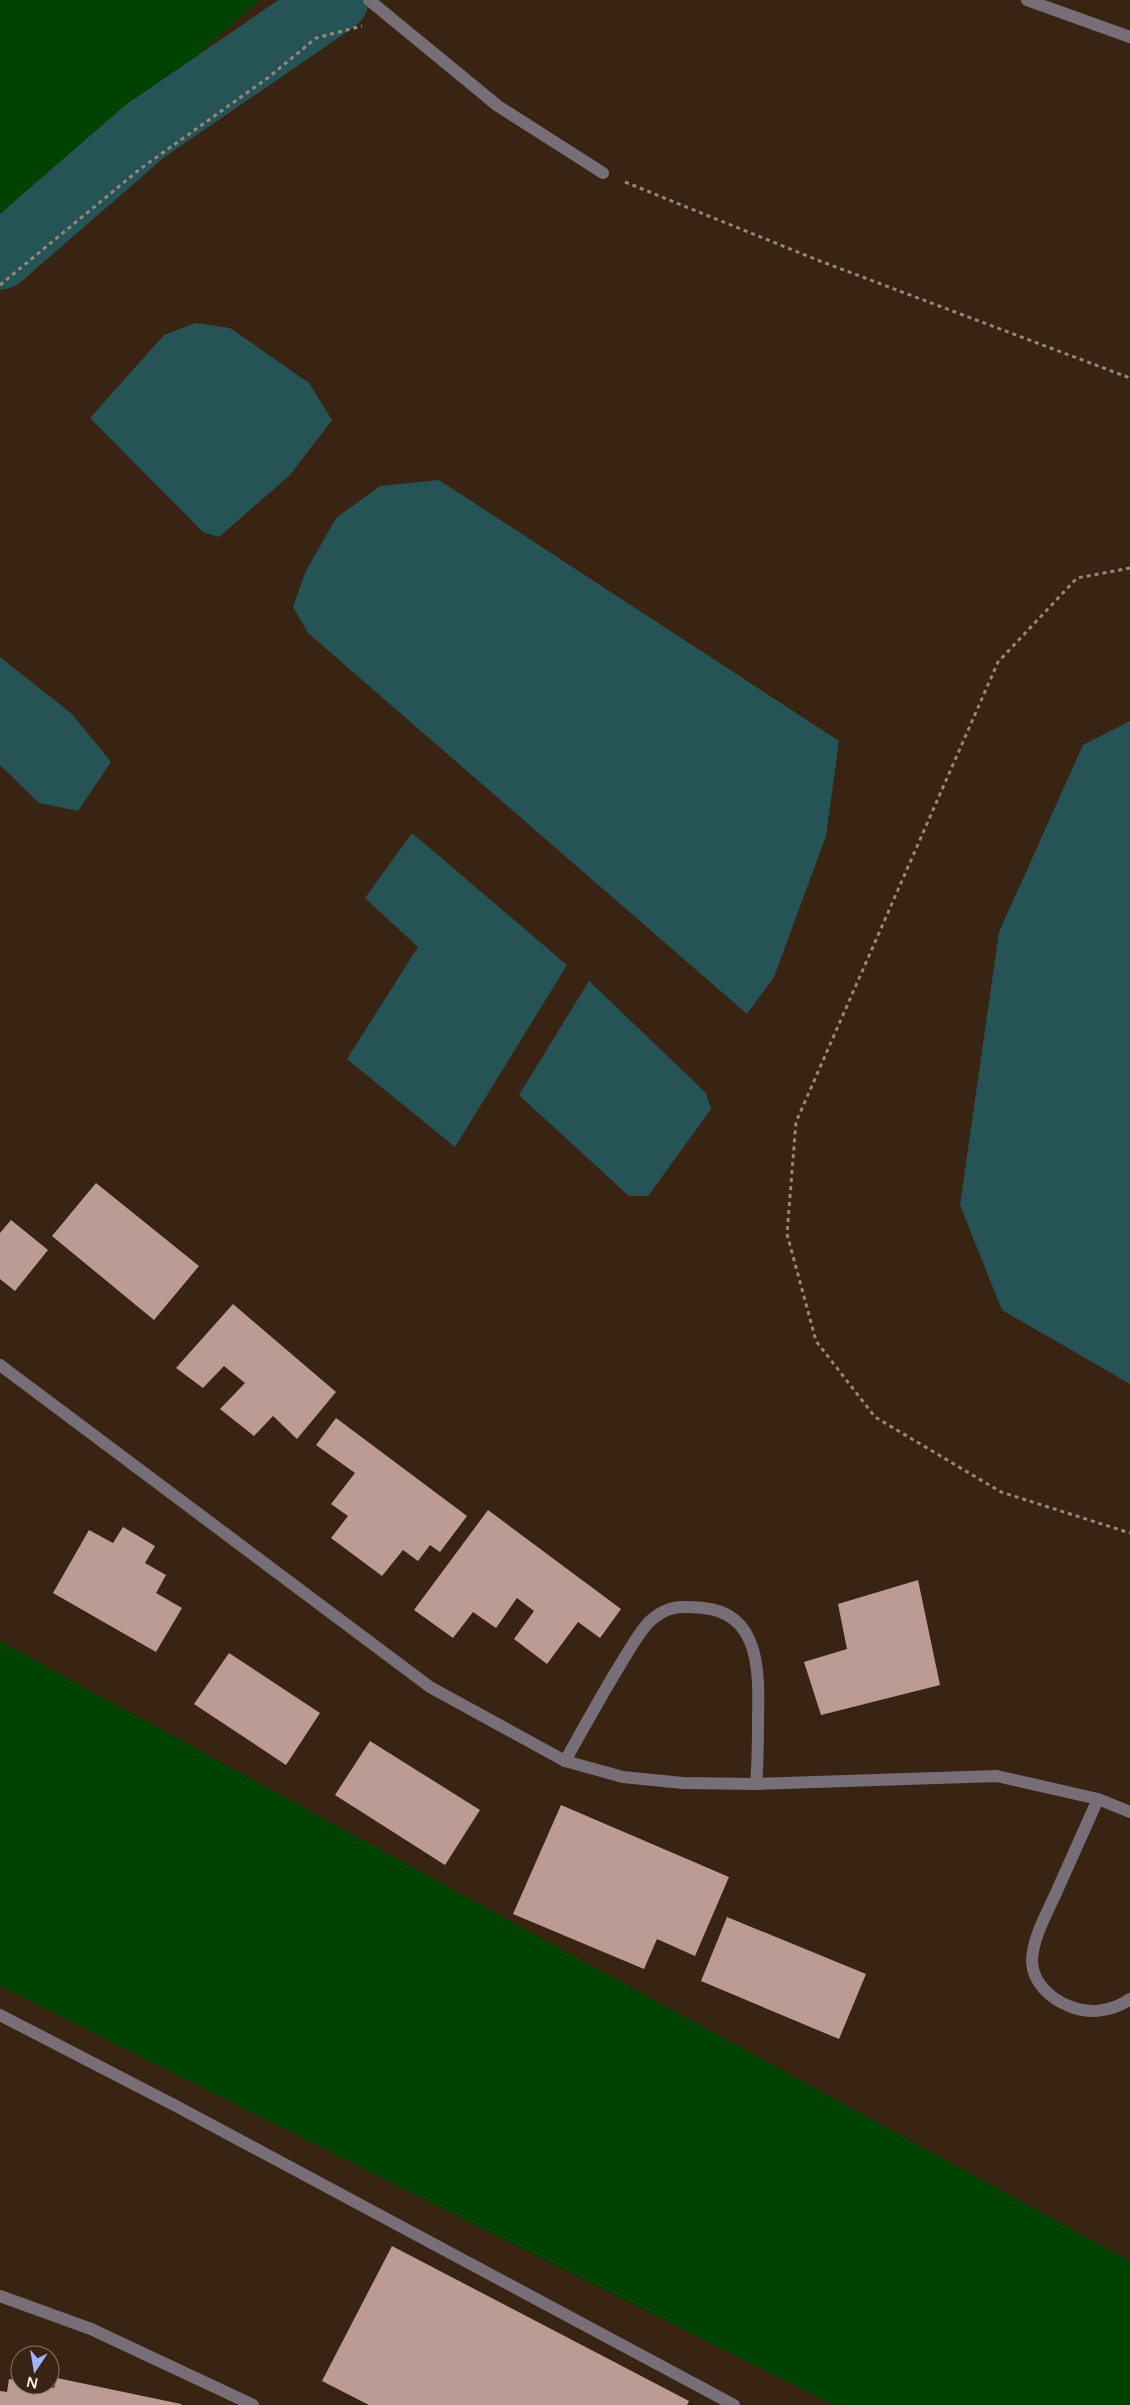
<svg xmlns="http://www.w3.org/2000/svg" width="1130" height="2405" font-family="'Varela Round',sans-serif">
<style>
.green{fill:#004300}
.water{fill:#265456}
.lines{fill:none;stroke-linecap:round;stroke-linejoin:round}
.river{stroke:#265456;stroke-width:65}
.building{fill:#bd9b95}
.path{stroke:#988679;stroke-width:3;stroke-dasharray:4 4;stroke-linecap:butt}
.minor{stroke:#776e78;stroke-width:12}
</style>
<rect width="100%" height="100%" fill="#392413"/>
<g class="green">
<polygon points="0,0 260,0 0,230"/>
<polygon points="0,1641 1130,2261 1130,2405 834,2405 0,1986"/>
</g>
<g class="water">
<polygon points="195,323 230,328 309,383 332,420 290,475 219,537 203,532 90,418 164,335"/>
<polygon points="439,480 839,741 826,836 774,977 747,1014 308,633 293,607 305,573 336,518 380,486"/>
<polygon points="0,657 72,714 111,762 78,811 39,803 0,765"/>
<polygon points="1130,721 1130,1384 1002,1310 960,1205 999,932 1083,745"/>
<polygon points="412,833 567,965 455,1147 347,1059 418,947 365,898"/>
<polygon points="589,981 706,1093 711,1109 648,1196 629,1196 519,1095"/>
</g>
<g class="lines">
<polyline class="river" points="0,257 145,131 336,0"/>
</g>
<g class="building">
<polygon points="96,1183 199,1266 154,1320 52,1236"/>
<polygon points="11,1220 48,1250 15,1291 0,1279 0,1233"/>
<polygon points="233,1304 336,1392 297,1439 273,1416 254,1436 220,1409 245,1383 224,1366 203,1388 176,1368"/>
<polygon points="336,1418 467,1516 440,1552 430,1545 418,1561 403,1550 382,1576 331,1538 348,1516 331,1504 355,1473 316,1445"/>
<polygon points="488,1510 621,1609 600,1638 578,1622 547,1664 514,1639 534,1611 517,1598 496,1628 473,1612 453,1638 414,1610"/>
<polygon points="123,1527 155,1546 145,1563 166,1575 156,1593 182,1608 156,1652 53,1593 89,1530 113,1543"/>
<polygon points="918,1580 940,1685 821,1715 804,1662 847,1649 838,1604"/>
<polygon points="229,1653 320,1713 286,1765 194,1704"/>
<polygon points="370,1741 480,1810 445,1865 335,1795"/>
<polygon points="561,1805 729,1877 695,1956 657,1939 644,1969 513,1914"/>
<polygon points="727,1917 866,1974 839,2039 701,1981"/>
<polygon points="392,2246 689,2401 687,2405 369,2405 322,2381"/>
<polygon points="57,2378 181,2404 181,2405 0,2405 0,2391 7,2392 9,2379 20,2381 20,2385 39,2385 54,2388"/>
</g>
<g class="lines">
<g class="path">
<polyline points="625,182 820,261 1130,378"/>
<polyline points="0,285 140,169 269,77 316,38 362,26"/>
<polyline points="1130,568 1077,578 998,662 796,1122 787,1234 816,1341 875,1417 1001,1492 1130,1533"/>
</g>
<g class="minor">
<polyline points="369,0 498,106 603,173"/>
<polyline points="1027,0 1130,37"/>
<polyline points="0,1365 430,1687 565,1761 623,1777 683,1783 756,1784 997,1776 1098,1799 1130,1812"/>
<path d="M565,1761C583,1729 601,1696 620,1665C629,1651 638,1633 650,1621C668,1605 680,1606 703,1608C761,1613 759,1674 758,1719C758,1741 758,1762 756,1784"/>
<path d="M1098,1799C1084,1831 1070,1862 1056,1893C1047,1913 1032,1939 1032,1962C1033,1983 1051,1999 1069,2006C1089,2015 1113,2011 1130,1999"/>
<polyline points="0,2015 176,2106 734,2405"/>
<polyline points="0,2296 91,2329 253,2405"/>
</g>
</g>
<g transform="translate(35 2370) rotate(192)"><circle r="24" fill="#392413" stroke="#877567"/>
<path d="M0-4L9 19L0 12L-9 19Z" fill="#a0b3fd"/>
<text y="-8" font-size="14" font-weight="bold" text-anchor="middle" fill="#fdeee4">N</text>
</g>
</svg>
